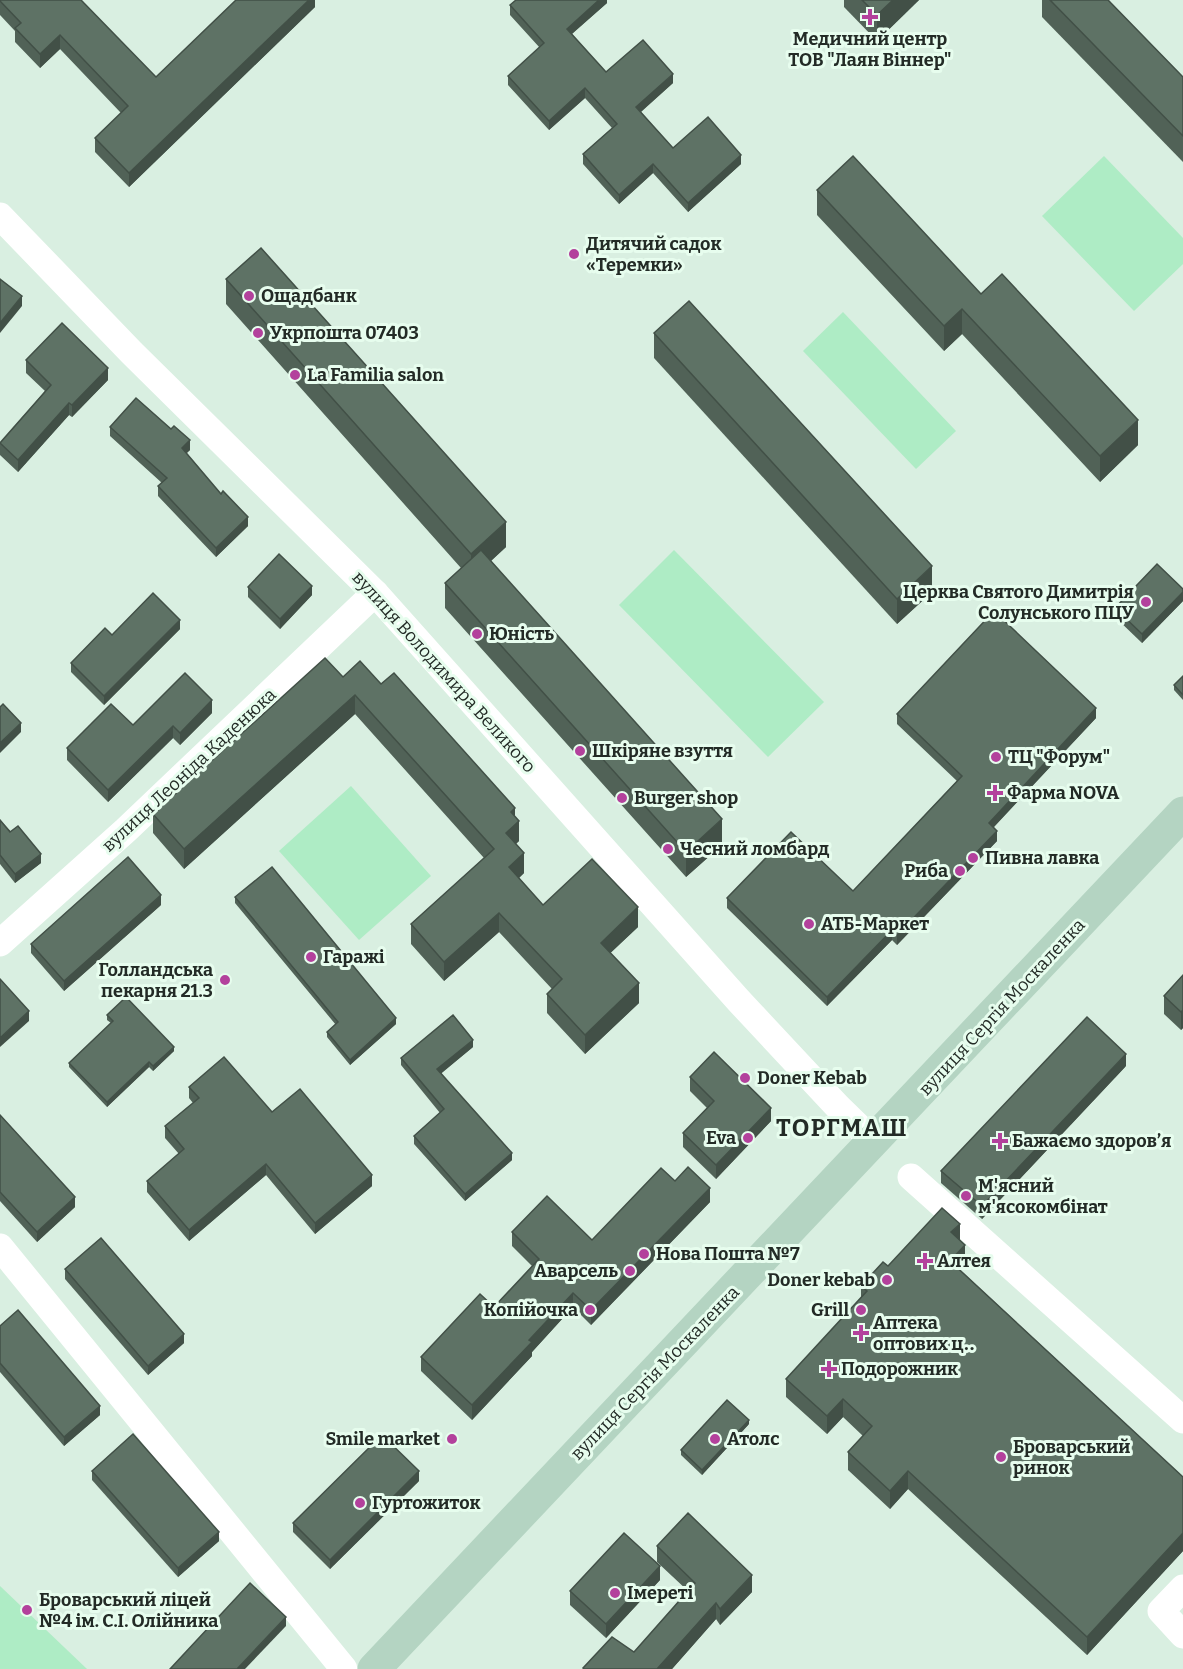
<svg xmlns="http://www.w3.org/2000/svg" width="1183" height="1669" font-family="Bitter,serif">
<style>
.green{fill:#aeecc5}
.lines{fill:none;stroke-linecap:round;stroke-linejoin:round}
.street{stroke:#fff;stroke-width:27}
.secondary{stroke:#b4d4c2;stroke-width:33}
.wall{fill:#516257}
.shaded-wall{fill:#425047}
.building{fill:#5e7265;stroke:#425047;stroke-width:1.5}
.poi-dot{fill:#b3419c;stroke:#e7fdee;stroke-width:2}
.labels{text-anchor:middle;stroke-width:6;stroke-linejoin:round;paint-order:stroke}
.poi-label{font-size:18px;font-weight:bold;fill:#232b26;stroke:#e7fdee;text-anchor:start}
.street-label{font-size:18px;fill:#232b26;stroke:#e7fdee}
.district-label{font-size:24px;font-weight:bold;letter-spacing:1.5px;fill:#232b26;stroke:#e7fdee}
</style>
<rect width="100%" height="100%" fill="#d9efe1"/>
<g class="green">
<polygon points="1104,156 1183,238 1183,264 1134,311 1042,216"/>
<polygon points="843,312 956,431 916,469 803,351"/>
<polygon points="674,550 824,702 768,757 619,605"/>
<polygon points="351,786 431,876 359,940 279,851"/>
<polygon points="0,1586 87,1669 0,1669"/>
</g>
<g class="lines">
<g class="street">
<polyline points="0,216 132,353 375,593 739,1001 838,1107 874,1142"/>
<polyline points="0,943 126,830 375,593"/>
<polyline points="911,1177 1183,1420"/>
<polyline points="0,1247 344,1669"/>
<polyline points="1183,1588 1161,1611 1183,1635"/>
</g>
<polyline class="secondary" points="374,1669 1183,813"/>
</g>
<g class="wall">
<polygon points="0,0 156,77 315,0 315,7 129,187 95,152 95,138 121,113 60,49 40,68 15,42 15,31 0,15"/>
<polygon points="607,0 607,3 572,34 606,72 673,83 641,112 673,148 741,164 688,212 653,173 619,204 583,164 583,154 612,128 585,98 549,130 508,85 508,76 540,48 510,15 510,5"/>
<polygon points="844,0 919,0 877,41 844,7"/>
<polygon points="1042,0 1108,0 1183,77 1183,162 1042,17"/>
<polygon points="817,190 1138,445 1100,482 962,334 944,351 817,215"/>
<polygon points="226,279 506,547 491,561 722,845 686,877 445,608 445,583 461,568 226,304"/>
<polygon points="654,333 932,592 897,624 654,358"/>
<polygon points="26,360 108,380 72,417 69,415 18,472 0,455 0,443 45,391 26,373"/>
<polygon points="110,427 190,450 186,453 248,526 216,557 158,496 158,486 162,483 110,436"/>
<polygon points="248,587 312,595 280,629 248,597"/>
<polygon points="1183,592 1183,601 1142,643 1115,617 1115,608"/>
<polygon points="180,629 104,705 71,672 71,663 112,635"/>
<polygon points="1183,676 1183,700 1174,690 1174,685"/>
<polygon points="343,677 381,684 515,817 519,841 516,844 524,873 519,878 543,905 638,927 610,953 639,1003 585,1054 547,1013 547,994 552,989 499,932 444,981 411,944 411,924 484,858 355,714 184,869 153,833 153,814"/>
<polygon points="212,713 180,745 173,738 108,802 67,760 67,748 133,725"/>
<polygon points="897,714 1096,718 994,827 997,841 897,945 892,940 827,1006 727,908 727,898 853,891 957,781 897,724"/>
<polygon points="0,820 41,863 15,883 0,864"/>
<polygon points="235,897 396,1024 350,1065 327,1037 327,1032 336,1025 235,903"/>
<polygon points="161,905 64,991 31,953 31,944"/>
<polygon points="1183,975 1183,1028 1181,1030 1164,1014 1164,996"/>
<polygon points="107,1015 174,1051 153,1071 149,1067 107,1107 69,1067 69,1063 111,1023 107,1020"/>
<polygon points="473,1047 441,1073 512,1160 465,1201 414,1144 414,1136 440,1113 401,1065 401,1058"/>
<polygon points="1126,1066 982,1219 941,1183 941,1171"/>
<polygon points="690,1077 771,1121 716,1179 683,1147 683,1133 707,1108 690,1091"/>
<polygon points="189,1087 272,1112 372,1186 315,1234 266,1175 189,1241 147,1192 147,1181 179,1154 165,1138 165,1126 193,1103 189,1098"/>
<polygon points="0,1115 75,1207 37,1242 0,1201"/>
<polygon points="675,1181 710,1202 591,1325 573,1307 532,1352 532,1356 472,1420 421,1371 421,1357 494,1307 532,1266 512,1246 512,1232 592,1240"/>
<polygon points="960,1240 965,1263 959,1269 1183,1477 1183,1551 1087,1655 908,1489 890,1509 848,1470 848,1452 863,1436 843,1417 827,1434 786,1397 786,1379 861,1298 861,1286"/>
<polygon points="65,1269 184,1343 148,1375 65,1279"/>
<polygon points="0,1326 100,1415 64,1446 0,1372"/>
<polygon points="749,1424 702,1475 681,1455 681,1450"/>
<polygon points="92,1471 219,1541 178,1577 92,1480"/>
<polygon points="419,1481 330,1569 293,1532 293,1523"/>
<polygon points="657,1546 752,1592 720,1625 716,1619 672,1669 583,1669 583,1668 634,1652 688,1591 657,1562"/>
<polygon points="660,1580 606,1638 570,1605 570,1591"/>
</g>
<g class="shaded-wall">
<polygon points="309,0 315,0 315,7 129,187 129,173"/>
<polygon points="599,0 607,0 607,3 567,38 567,29"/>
<polygon points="893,0 919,0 877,41 877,15"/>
<polygon points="60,35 60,49 40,68 40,54"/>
<polygon points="673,74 673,83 636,116 636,107"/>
<polygon points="585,88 585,98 549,130 549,121"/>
<polygon points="741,155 741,164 688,212 688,203"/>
<polygon points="653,164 653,173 619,204 619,195"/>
<polygon points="22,296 22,306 0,333 0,323"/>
<polygon points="962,309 962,334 944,351 944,326"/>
<polygon points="108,368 108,380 72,417 72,405"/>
<polygon points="69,403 69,415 18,472 18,460"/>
<polygon points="1138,420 1138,445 1100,482 1100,456"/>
<polygon points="190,440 190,450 182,458 182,448"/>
<polygon points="248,517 248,526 216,557 216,548"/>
<polygon points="506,522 506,547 471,579 471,554"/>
<polygon points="932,566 932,592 897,624 897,599"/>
<polygon points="312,586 312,595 280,629 280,619"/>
<polygon points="1183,592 1183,601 1142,643 1142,634"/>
<polygon points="180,620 180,629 104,705 104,696"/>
<polygon points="355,695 355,714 184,869 184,849"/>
<polygon points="212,700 212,713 180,745 180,733"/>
<polygon points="1096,708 1096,718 989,832 989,823"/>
<polygon points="21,723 21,732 0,753 0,743"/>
<polygon points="173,726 173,738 108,802 108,790"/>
<polygon points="515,808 515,825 519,821 519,841 506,852 506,833 511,812"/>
<polygon points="722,819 722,845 686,877 686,852"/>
<polygon points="997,831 997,841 897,945 897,935"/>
<polygon points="524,853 524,873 509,887 509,867"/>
<polygon points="41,854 41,863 15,883 15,874"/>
<polygon points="161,895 161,905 64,991 64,981"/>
<polygon points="638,907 638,927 601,962 601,943"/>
<polygon points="499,913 499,932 444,981 444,962"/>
<polygon points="892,930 892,940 827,1006 827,997"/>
<polygon points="639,983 639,1003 585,1054 585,1035"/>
<polygon points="1183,1010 1183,1028 1181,1030 1181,1012"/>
<polygon points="29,1011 29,1021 0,1047 0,1038"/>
<polygon points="396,1018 396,1024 350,1065 350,1060"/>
<polygon points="473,1040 473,1047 437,1077 437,1069"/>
<polygon points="174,1047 174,1051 153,1071 153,1066"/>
<polygon points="1126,1054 1126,1066 982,1219 982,1206"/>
<polygon points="149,1062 149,1067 107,1107 107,1102"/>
<polygon points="771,1108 771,1121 716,1179 716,1165"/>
<polygon points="512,1153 512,1160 465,1201 465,1194"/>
<polygon points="266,1164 266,1175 189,1241 189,1230"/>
<polygon points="372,1175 372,1186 315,1234 315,1223"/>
<polygon points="710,1188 710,1202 591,1325 591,1310"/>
<polygon points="75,1197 75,1207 37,1242 37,1232"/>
<polygon points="960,1224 960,1242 951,1232"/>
<polygon points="965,1245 965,1263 950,1279 950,1261"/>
<polygon points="573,1293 573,1307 532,1352 532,1356 472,1420 472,1405 529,1340"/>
<polygon points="184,1334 184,1343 148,1375 148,1366"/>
<polygon points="843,1399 843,1417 827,1434 827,1416"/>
<polygon points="100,1406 100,1415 64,1446 64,1437"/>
<polygon points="749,1420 749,1424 702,1475 702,1470"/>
<polygon points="419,1471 419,1481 330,1569 330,1560"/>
<polygon points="908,1471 908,1489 890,1509 890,1491"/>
<polygon points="219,1532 219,1541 178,1577 178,1568"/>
<polygon points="1183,1533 1183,1551 1087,1655 1087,1637"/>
<polygon points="660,1566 660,1580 606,1638 606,1624"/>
<polygon points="752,1575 752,1592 720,1625 720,1609"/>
<polygon points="716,1603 716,1619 672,1669 657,1669"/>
<polygon points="286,1617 286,1626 245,1669 237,1669"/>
</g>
<g class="building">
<polygon points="0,0 81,0 156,77 236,0 309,0 129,173 95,138 128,106 60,35 40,54 15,28 21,23 0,1"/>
<polygon points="516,0 599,0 567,29 606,72 643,40 673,74 636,107 673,148 708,117 741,155 688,203 653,164 619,195 583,154 617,124 585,88 549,121 508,76 544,43 510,5"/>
<polygon points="862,0 893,0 877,15"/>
<polygon points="1050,0 1108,0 1183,77 1183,136"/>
<polygon points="853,156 981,294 1002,274 1138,420 1100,456 962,309 944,326 817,190"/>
<polygon points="261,248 506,522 471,554 226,279"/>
<polygon points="0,279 22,296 0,323"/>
<polygon points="689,301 932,566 897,599 654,333"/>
<polygon points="62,323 108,368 72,405 69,403 18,460 0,443 51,385 26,360"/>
<polygon points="136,398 171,429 174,426 190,440 182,448 221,494 223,491 248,517 216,548 158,486 167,478 110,427"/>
<polygon points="481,550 722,819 686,852 445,583"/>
<polygon points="279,554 312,586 280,619 248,587"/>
<polygon points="1157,564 1183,589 1183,592 1142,634 1115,608"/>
<polygon points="153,593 180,620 104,696 71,663 105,628 112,635"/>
<polygon points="994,611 1096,708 989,823 997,831 897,935 892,930 827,997 727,898 791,832 853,891 962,776 897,714"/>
<polygon points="325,658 343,677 360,661 381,684 394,673 515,808 511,812 519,821 506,833 524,853 509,867 543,905 592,859 638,907 601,943 639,983 585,1035 547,994 562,979 499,913 444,962 411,924 494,849 355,695 184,849 153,814"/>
<polygon points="185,673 212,700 180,733 173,726 108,790 67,748 111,704 133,725"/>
<polygon points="1183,676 1183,695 1174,685"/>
<polygon points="3,704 21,723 0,743 0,707"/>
<polygon points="0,820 10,832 18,826 41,854 15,874 0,855"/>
<polygon points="128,857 161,895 64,981 31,944"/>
<polygon points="272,867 396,1018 350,1060 327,1032 338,1022 235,897"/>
<polygon points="1183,975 1183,1010 1181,1012 1164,996"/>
<polygon points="0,979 29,1011 0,1038"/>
<polygon points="126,997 174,1047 153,1066 149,1062 107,1102 69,1063 113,1021 107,1015"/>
<polygon points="453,1015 473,1040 437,1069 512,1153 465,1194 414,1136 444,1109 401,1058"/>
<polygon points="1087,1017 1126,1054 982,1206 941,1171"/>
<polygon points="714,1052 771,1108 716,1165 683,1133 714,1101 690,1077"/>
<polygon points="224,1057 272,1112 300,1089 372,1175 315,1223 266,1164 189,1230 147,1181 184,1149 165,1126 199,1098 189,1087"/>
<polygon points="0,1115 75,1197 37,1232 0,1192"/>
<polygon points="688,1167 710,1188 591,1310 573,1293 529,1340 532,1342 472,1405 421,1357 480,1294 494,1307 539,1259 512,1232 547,1196 592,1240 661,1168 675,1181"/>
<polygon points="942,1208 960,1224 951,1232 965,1245 950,1261 1183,1477 1183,1533 1087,1637 908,1471 890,1491 848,1452 872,1426 843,1399 827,1416 786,1379 867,1291 861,1286 883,1262 888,1266"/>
<polygon points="101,1238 184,1334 148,1366 65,1269"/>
<polygon points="18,1310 100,1406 64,1437 0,1363 0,1326"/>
<polygon points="727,1400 749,1420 702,1470 681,1450"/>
<polygon points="133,1434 219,1532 178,1568 92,1471"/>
<polygon points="382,1435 419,1471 330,1560 293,1523"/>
<polygon points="688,1513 752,1575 720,1609 716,1603 657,1669 584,1669 583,1668 612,1637 634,1652 695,1583 657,1546"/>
<polygon points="624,1533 660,1566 606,1624 570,1591"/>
<polygon points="250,1583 286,1617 237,1669 170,1669"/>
</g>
<g class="poi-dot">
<path d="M867 8h6v6h6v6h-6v6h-6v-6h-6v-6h6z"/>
<circle cx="574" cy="254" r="6"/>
<circle cx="249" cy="296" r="6"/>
<circle cx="258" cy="333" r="6"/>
<circle cx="295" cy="375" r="6"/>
<circle cx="1146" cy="602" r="6"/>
<circle cx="477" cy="634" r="6"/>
<circle cx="580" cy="751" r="6"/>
<circle cx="996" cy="757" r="6"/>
<path d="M992 784h6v6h6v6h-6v6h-6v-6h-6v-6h6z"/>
<circle cx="622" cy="798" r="6"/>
<circle cx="668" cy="849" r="6"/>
<circle cx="973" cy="858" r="6"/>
<circle cx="960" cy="871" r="6"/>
<circle cx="809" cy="924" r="6"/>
<circle cx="311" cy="957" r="6"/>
<circle cx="225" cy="980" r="6"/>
<circle cx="745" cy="1078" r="6"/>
<circle cx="748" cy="1138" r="6"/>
<path d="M997 1132h6v6h6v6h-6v6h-6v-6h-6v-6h6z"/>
<circle cx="966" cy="1196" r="6"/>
<circle cx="644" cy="1254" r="6"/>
<path d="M922 1252h6v6h6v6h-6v6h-6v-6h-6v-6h6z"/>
<circle cx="630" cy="1271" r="6"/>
<circle cx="887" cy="1280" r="6"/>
<circle cx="590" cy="1310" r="6"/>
<circle cx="861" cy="1310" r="6"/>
<path d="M858 1324h6v6h6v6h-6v6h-6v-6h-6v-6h6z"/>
<path d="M826 1360h6v6h6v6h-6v6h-6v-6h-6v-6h6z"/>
<circle cx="452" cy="1439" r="6"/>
<circle cx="715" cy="1439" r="6"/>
<circle cx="1001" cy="1457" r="6"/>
<circle cx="360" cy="1503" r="6"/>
<circle cx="615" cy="1593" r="6"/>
<circle cx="27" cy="1610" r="6"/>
</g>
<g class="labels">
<g class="poi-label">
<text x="870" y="45" text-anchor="middle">Медичний центр<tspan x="870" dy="21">ТОВ "Лаян Віннер"</tspan></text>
<text x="586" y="250">Дитячий садок<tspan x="586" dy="21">«Теремки»</tspan></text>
<text x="261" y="302">Ощадбанк</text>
<text x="270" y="339">Укрпошта 07403</text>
<text x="307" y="381">La Familia salon</text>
<text x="1134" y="598" text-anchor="end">Церква Святого Димитрія<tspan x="1134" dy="21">Солунського ПЦУ</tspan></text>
<text x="489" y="640">Юність</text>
<text x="592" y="757">Шкіряне взуття</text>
<text x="1008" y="763">ТЦ "Форум"</text>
<text x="1007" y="799">Фарма NOVA</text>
<text x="634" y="804">Burger shop</text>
<text x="680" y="855">Чесний ломбард</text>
<text x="985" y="864">Пивна лавка</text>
<text x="948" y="877" text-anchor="end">Риба</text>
<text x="821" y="930">АТБ-Маркет</text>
<text x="323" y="963">Гаражі</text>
<text x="213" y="976" text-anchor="end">Голландська<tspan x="213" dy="21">пекарня 21.3</tspan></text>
<text x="757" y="1084">Doner Kebab</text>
<text x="736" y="1144" text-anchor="end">Eva</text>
<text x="1012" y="1147">Бажаємо здоровʼя</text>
<text x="978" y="1192">М'ясний<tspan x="978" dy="21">м'ясокомбінат</tspan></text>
<text x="656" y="1260">Нова Пошта №7</text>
<text x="937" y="1267">Алтея</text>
<text x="618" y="1277" text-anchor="end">Аварсель</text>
<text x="875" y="1286" text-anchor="end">Doner kebab</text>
<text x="578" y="1316" text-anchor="end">Копійочка</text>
<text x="849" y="1316" text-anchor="end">Grill</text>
<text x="873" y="1329">Аптека<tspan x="873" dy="21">оптових ц‥</tspan></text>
<text x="841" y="1375">Подорожник</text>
<text x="440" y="1445" text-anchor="end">Smile market</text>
<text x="727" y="1445">Атолс</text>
<text x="1013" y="1453">Броварський<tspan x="1013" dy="21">ринок</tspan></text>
<text x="372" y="1509">Гуртожиток</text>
<text x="627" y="1599">Імереті</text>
<text x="39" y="1606">Броварський ліцей<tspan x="39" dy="21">№4 ім. С.І. Олійника</tspan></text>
</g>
<g class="street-label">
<text transform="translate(444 672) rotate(48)" y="6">вулиця Володимира Великого</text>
<text transform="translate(189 770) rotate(-43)" y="6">вулиця Леоніда Каденюка</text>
<text transform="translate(1002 1007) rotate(-47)" y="6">вулиця Сергія Москаленка</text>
<text transform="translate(655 1373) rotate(-46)" y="6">вулиця Сергія Москаленка</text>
</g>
<g class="district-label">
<text x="842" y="1136">ТОРГМАШ</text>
</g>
</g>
</svg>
